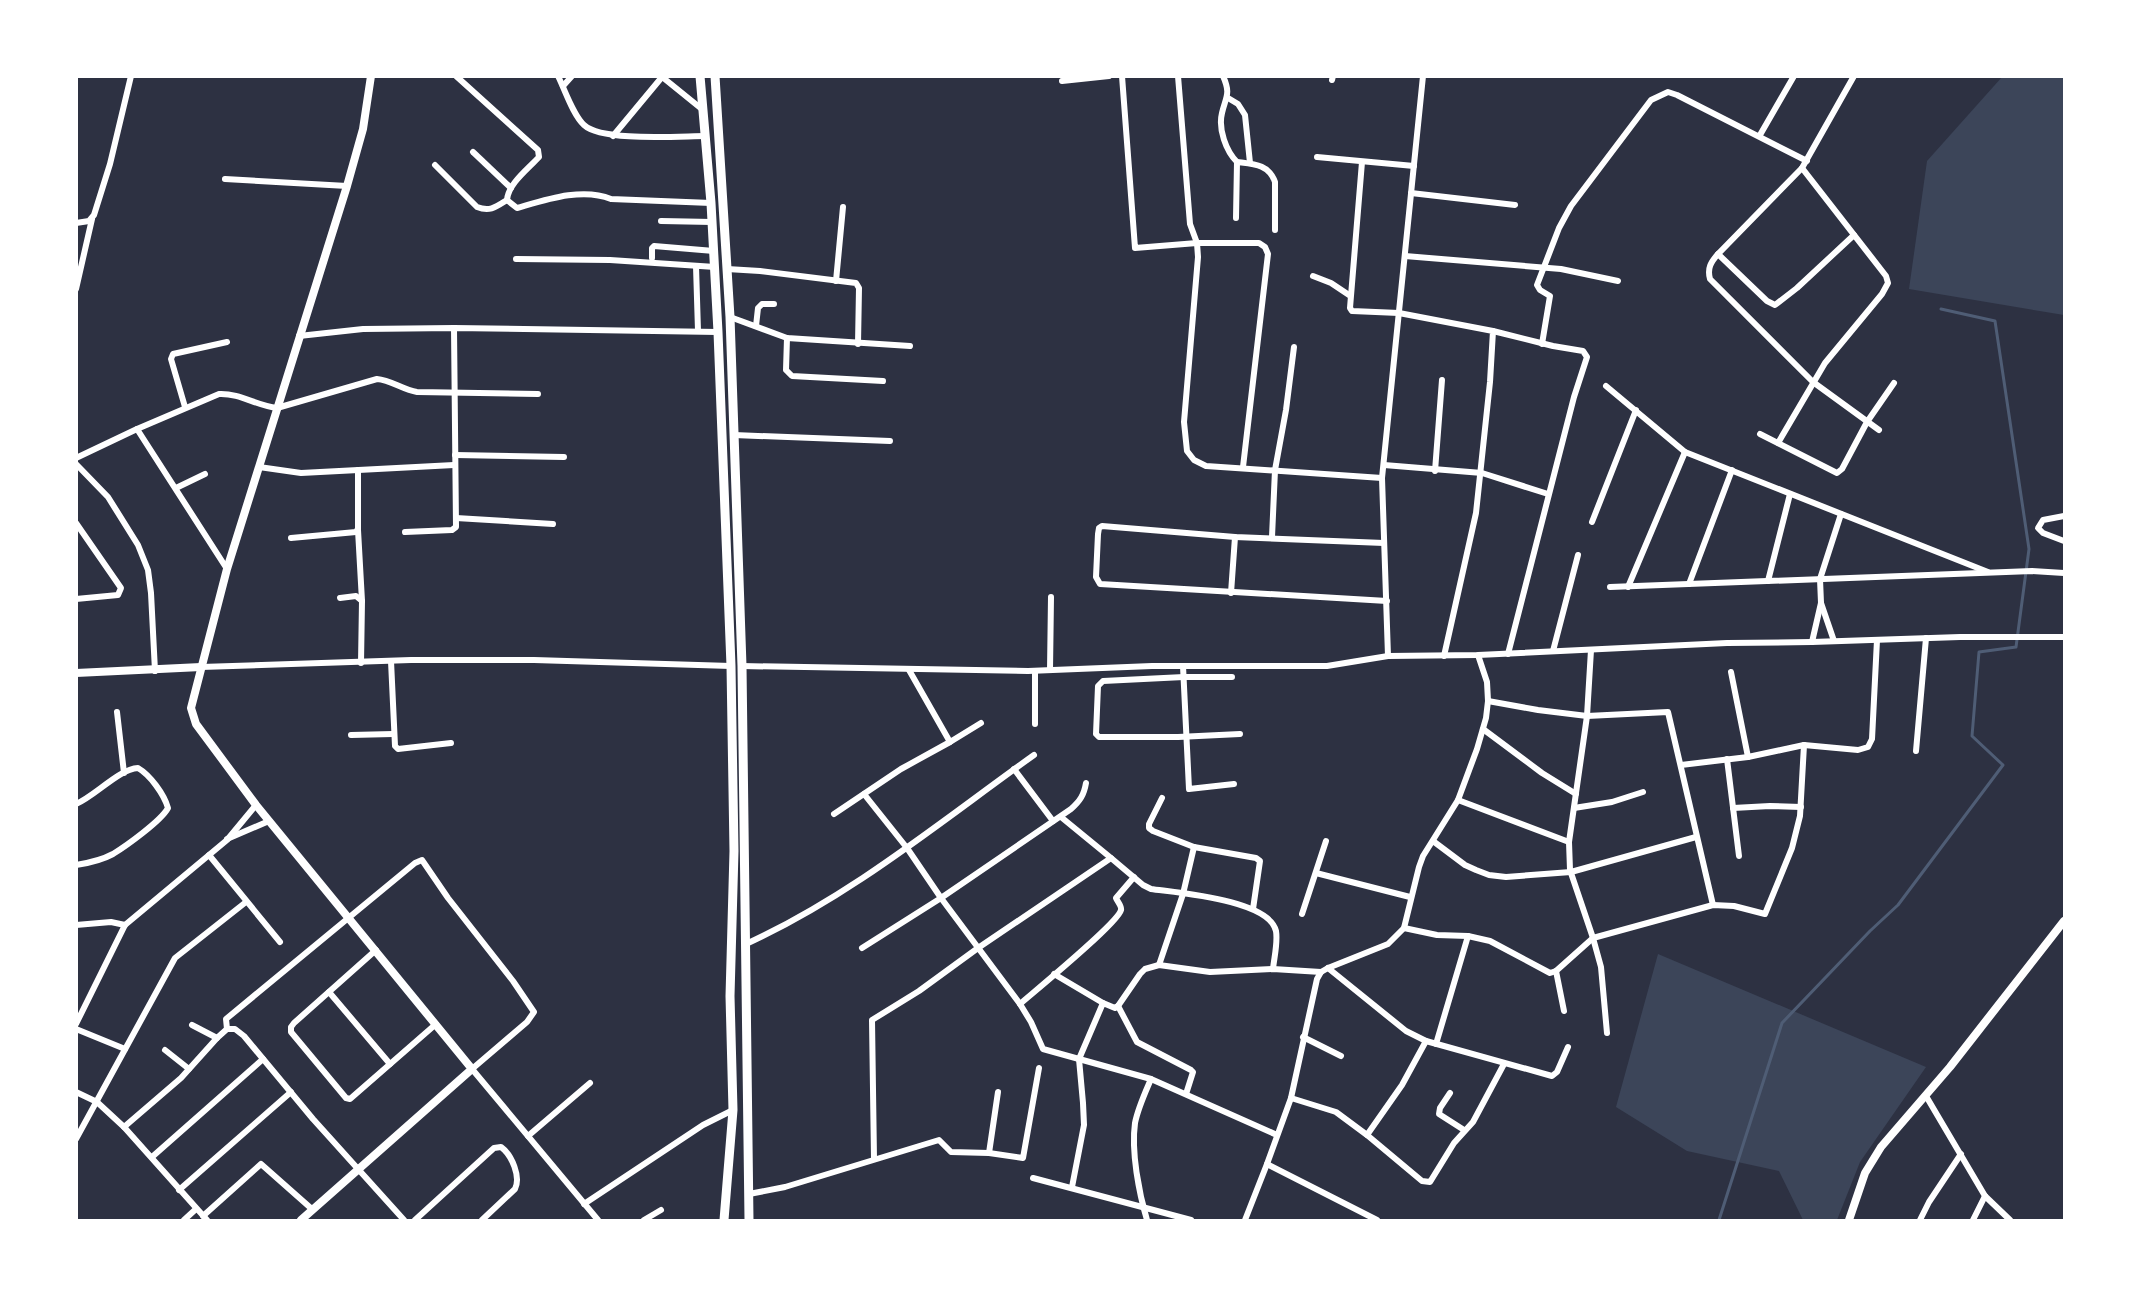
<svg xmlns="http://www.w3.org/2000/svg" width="2141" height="1297" font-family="Roboto,sans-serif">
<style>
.green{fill:#3c4559}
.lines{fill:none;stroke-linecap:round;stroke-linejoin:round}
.stream{stroke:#4f5d75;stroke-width:3}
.minor{stroke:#fff;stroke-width:6}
.tertiary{stroke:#fff;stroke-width:8}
.trunk{stroke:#fff;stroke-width:9}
</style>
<rect width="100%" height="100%" fill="#2d3142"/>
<g class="green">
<polygon points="2002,77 2064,77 2064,315 1909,289 1927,161"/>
<polygon points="1658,954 1926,1067 1860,1162 1837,1220 1803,1220 1779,1171 1687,1151 1616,1107"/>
</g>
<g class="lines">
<polyline class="stream" points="1719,1220 1782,1023 1870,931 1898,905 2003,765 1972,736 1979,652 2016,647 2029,549 1995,321 1941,309"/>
<g class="minor">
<path d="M456,76L538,150L539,157C528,169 508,184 507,200L517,208C545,200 582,187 611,199L711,203"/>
<path d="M558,76C565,90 573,115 584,125C602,142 680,136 706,136"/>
<polyline points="661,76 703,110"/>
<polyline points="1122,76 1135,248 1197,243 1259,243 1265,247 1268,254 1243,467"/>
<polyline points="1178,76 1190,224 1197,243 1198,257 1184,422 1187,451 1194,460 1206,466 1382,478"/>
<path d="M1223,76C1231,94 1226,96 1222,113C1218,129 1226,151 1237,162C1253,164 1269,164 1275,182V230"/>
<path d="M1854,76L1802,168L1718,254C1711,262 1707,268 1710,279L1813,382L1879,430"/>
<polyline points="1332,80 1333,76"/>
<polyline points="1062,81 1109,76"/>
<polyline points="563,86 572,76"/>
<polyline points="1228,98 1238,104 1245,115 1250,163"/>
<polyline points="1760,135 1794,76"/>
<polyline points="613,136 662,77"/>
<polyline points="473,152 511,188"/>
<polyline points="1317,157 1414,166"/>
<polyline points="1362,162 1350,308 1352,311 1399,313 1493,331 1490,382 1476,513 1444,656"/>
<path d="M435,165L477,207C490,212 496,207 507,200"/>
<polyline points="225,179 347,186"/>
<polyline points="1411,193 1515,205"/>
<polyline points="1236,218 1237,162"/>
<polyline points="661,221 712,222"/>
<polyline points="76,223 89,221 94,215 110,164 131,76"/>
<polyline points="1718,254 1767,301 1775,305 1797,288 1854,235"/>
<polyline points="1405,256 1561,269 1618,281"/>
<polyline points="652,258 652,248 654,246 714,251"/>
<polyline points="516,259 610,260 715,267"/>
<polyline points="696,266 698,331"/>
<polyline points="727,269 760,271 856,283 859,288 858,344"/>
<polyline points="1313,276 1331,283 1349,295"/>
<polyline points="836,281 843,207"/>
<polyline points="76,289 92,219"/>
<polyline points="730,317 787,338 910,346"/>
<polyline points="756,326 758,308 762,304 774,304"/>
<polyline points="1493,331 1553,346 1583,351 1587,357 1574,397 1508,654"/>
<polyline points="299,336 363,329 454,328 718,332"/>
<polyline points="787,338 786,370 792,376 883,381"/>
<polyline points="1542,344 1550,296 1540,290 1537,285 1559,228 1571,206 1651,100 1668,92 1677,95 1807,161"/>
<polyline points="1606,386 1685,452 1988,572"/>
<polyline points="185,407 171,359 173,354 227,342"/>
<polyline points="1760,434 1837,473 1842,469 1867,422 1894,383"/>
<polyline points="734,435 890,441"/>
<polyline points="1778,443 1825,363 1882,294 1888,283 1886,276 1802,168"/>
<polyline points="455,455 564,457"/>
<polyline points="76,458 137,429"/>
<polyline points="76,464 108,497 138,545 148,570 151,593 155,671"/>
<polyline points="1384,465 1482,473 1548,494"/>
<polyline points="259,467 301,473 454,465"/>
<polyline points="1435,471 1442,380"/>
<polyline points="176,488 205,474"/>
<polyline points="2064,516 2043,520 2038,528 2043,533 2064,541"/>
<polyline points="456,518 553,524"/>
<polyline points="1592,522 1636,410"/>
<polyline points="76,523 121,588 118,595 76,599"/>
<polyline points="358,530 362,601"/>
<polyline points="405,532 452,530 456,527 454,328"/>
<polyline points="1272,537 1275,470 1286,410 1294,347"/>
<polyline points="291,538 356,532 358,529 358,470"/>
<polyline points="1384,543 1235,537 1102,526 1099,528 1098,534 1096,577 1100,584 1387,601"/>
<path d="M227,569L137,429L219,394C240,393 257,406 277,408L377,379C391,380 403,390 417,392L538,394"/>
<polyline points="1768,581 1790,494"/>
<polyline points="1689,584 1732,470"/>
<polyline points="1610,587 2032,571 2064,573"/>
<polyline points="1628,587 1685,452"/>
<polyline points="1231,593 1235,537"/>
<polyline points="340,598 356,596 362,601 361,663"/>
<polyline points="1821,603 1834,641"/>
<polyline points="1812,642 1821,603 1820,579 1841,514"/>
<polyline points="1591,650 1587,716 1569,842 1570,870 1593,938 1601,967 1607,1033"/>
<polyline points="1553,651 1578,555"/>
<polyline points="1388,656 1382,478 1423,76"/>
<polyline points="391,661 395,746 398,749 451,743"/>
<polyline points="742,666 1028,671 1152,666 1327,666 1388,656 1478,655 1727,643 1812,642 1960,637 2064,637"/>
<polyline points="1183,666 1189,789 1234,784"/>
<polyline points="201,667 411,660 534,660 731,666"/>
<polyline points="909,670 950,742 981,723"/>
<polyline points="1050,670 1051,597"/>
<polyline points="1731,672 1748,757"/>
<polyline points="1232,677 1184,677 1103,681 1098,686 1096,734 1099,737 1178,737 1240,734"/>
<polyline points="1488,701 1538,710 1587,716 1668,712 1713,905"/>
<polyline points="117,712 124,773"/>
<polyline points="1035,724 1035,671"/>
<polyline points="1483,729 1542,773 1576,794"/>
<polyline points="351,735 393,734"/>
<polyline points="1916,751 1926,638"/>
<polyline points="1727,759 1739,856"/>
<polyline points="1681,765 1748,757 1804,745 1858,750 1868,747 1872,739 1877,640"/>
<polyline points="1014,769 1053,821"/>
<polyline points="864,794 907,848 941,898 1020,1004 1031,1022 1043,1049 1151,1079 1277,1135"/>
<polyline points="1162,798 1149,824 1149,828 1153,831 1194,847 1256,858 1260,861 1253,909"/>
<polyline points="1458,800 1569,842"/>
<path d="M76,804C95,796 119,769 138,768C150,775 164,794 168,808C161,821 126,846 113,854C102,860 89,863 76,865"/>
<polyline points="1574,808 1612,802 1643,792"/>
<polyline points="1733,808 1770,806 1801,807"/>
<polyline points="834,814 901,769 950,742"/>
<polyline points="1061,817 1111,858"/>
<polyline points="227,839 269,821"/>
<polyline points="1433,841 1465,865 1476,870 1489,875 1506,877 1571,872 1696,837"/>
<polyline points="209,855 280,942"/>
<polyline points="1316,873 1410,897"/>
<polyline points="1302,914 1326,841"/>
<polyline points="76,925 111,922 125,925"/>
<polyline points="1404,928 1437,935 1468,936 1490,941 1550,973 1556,971 1593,938 1713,905 1734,906 1765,914 1792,848 1800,816 1804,745"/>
<path d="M746,944C851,896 940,822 1034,755"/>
<path d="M862,948L941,898L1071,809C1080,801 1084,795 1086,783"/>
<polyline points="376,950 294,1023 291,1027 291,1032 346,1098 350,1099 436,1024"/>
<polyline points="1159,965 1183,894 1194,847"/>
<polyline points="1328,968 1406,1031 1426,1041 1552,1076 1557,1072 1568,1047"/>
<polyline points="1556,971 1564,1011"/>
<polyline points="1054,974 1103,1003"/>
<polyline points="329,992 390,1064"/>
<path d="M1020,1004C1035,991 1118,923 1121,910C1122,906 1117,901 1116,898L1134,877"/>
<polyline points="1118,1006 1140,974 1145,969 1159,965 1210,972 1273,969 1321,972"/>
<polyline points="1118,1006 1137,1042 1191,1070 1193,1072 1186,1094"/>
<polyline points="76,1024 125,925 227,840 256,805"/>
<polyline points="192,1025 217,1038"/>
<polyline points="76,1029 125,1049"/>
<polyline points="227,1029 226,1019 415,863 422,860 448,898 513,981 534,1012 527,1022 472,1069 598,1220"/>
<polyline points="1303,1037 1341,1056"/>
<polyline points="1436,1044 1468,936"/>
<polyline points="165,1050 189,1069"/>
<polyline points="76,1092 97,1102 124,1127 207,1220"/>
<polyline points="1450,1093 1440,1108 1439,1114 1464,1130"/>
<polyline points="1926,1096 1985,1196 2010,1220"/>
<polyline points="1291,1098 1336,1112 1367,1135 1402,1085 1426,1041"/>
<polyline points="124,1127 181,1078 217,1038 227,1029 235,1029 244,1036 313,1119 404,1220"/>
<polyline points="1367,1135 1422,1181 1430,1182 1454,1143 1473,1122 1504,1064"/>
<polyline points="528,1136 590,1083"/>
<polyline points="76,1139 175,958 246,902"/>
<polyline points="989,1153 998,1092"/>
<polyline points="152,1157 263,1059"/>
<path d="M874,1159L872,1020L919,991L978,948L1111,858L1143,885L1151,889C1179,893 1269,900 1276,931C1278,943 1274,958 1273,969"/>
<polyline points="1267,1164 1377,1220"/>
<polyline points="1033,1178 1191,1220"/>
<polyline points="1072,1187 1084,1125 1083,1103 1079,1059 1103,1003 1115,1008 1118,1006"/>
<polyline points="179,1190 291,1092"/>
<polyline points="749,1194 785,1187 939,1140 951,1152 989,1153 1023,1158 1039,1068"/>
<polyline points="584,1204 703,1125 733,1110"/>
<polyline points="203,1216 261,1164 313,1210"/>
<polyline points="184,1220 196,1209"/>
<path d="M415,1220L494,1148L501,1147C512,1155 521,1177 515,1189L482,1220"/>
<polyline points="644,1220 661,1210"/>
<path d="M1147,1220C1139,1193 1131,1152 1135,1123C1138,1108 1145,1093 1151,1079"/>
<polyline points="1245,1220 1267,1164 1291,1098 1317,979 1321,972 1328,968 1388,944 1404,928 1419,867 1423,856 1458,800 1477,749 1486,718 1488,701 1487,682 1478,655"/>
<polyline points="1920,1220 1929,1202 1961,1154"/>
<polyline points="1973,1220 1985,1196"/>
</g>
<g class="tertiary">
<polyline points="76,673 201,667"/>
<polyline points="301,1220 472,1069 256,805 196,724 191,708 227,569 347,186 363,129 371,76"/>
<polyline points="1849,1220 1865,1173 1881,1147 1950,1067 2064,921"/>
</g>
<g class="trunk">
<polyline points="700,76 711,203 718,332 731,666 734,851 730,996 733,1110 724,1220"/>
<polyline points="715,76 730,317 742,666 749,1220"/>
</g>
</g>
<rect width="2141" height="1297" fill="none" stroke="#ffffff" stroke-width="156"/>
</svg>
